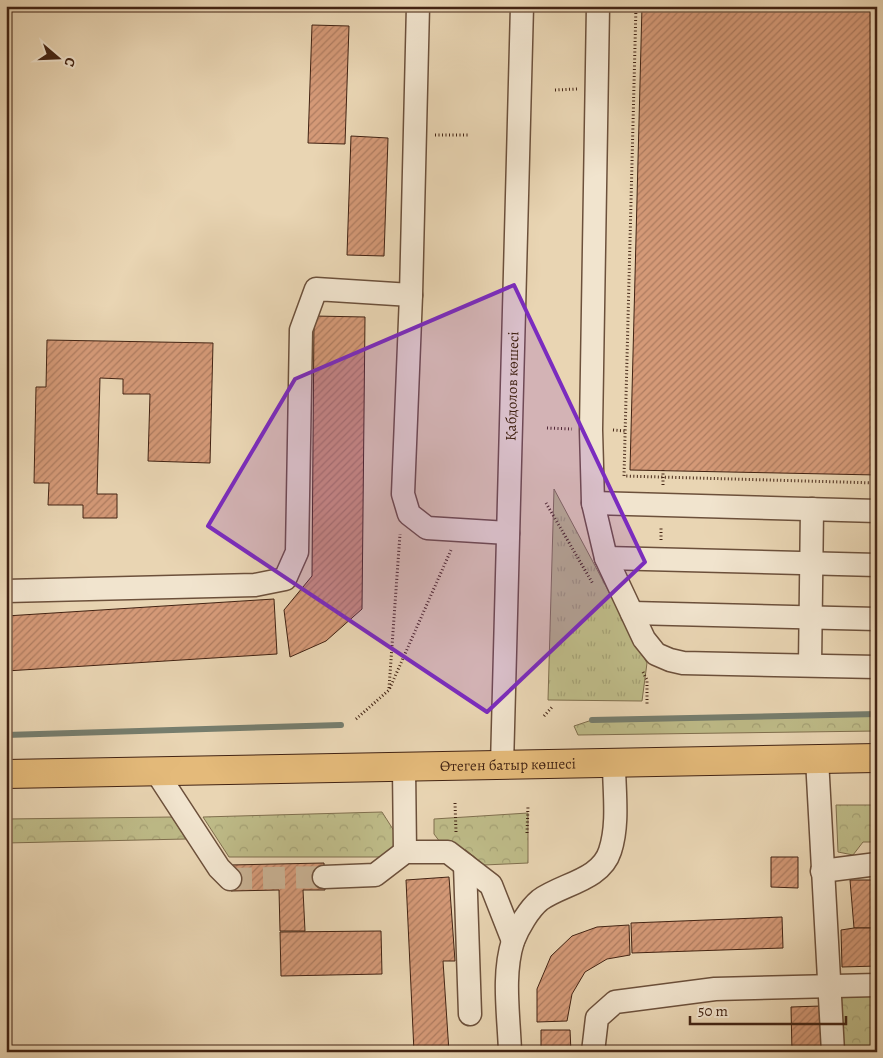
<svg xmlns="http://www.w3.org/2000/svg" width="883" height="1058" font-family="Alegreya,serif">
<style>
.grass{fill:url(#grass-tufts);stroke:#806f4e}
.forest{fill:url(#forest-crowns);stroke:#806f4e}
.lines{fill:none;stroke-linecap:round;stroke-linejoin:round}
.stream{stroke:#767d6d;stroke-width:6}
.building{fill:url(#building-hatch);stroke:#422313}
.minor-tunnel{stroke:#c8b193;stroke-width:22;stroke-dasharray:22 11;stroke-linecap:butt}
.minor-casing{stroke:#6c503b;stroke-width:25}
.major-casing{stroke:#422313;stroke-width:30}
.path{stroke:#422313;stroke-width:3;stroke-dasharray:1 2.5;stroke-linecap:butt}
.minor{stroke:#f1e4ce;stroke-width:22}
.major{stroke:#e4ba7a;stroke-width:28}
.marked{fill:#7b2cbf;fill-opacity:0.2;stroke:#7b2cbf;stroke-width:4;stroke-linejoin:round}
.labels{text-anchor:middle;stroke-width:4;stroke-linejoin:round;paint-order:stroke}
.street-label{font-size:15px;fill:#422313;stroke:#f1e4ce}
</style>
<defs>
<pattern id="grass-tufts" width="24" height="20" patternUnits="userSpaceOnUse" patternTransform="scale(1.25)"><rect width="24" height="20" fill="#bebb88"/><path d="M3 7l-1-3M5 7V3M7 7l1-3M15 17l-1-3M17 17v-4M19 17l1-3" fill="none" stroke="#a4a074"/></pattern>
<pattern id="forest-crowns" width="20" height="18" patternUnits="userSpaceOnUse" patternTransform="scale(1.25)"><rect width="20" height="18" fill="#bebb88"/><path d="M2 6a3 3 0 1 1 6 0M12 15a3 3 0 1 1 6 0" fill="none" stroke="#a4a074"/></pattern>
<pattern id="building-hatch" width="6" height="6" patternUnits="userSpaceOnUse" patternTransform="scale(1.25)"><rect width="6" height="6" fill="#d49977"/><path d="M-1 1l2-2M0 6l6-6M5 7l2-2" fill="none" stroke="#ae7c60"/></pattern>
</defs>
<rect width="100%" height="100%" fill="#e9d5b3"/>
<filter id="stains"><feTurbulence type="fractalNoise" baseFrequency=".004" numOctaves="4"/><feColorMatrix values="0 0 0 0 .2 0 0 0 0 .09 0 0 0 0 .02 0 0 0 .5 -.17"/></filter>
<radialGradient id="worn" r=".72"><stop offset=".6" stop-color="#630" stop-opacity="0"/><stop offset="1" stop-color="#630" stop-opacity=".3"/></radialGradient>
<polygon class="grass" points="554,489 647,663 642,701 548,700"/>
<g class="forest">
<polygon points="877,715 877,731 578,735 574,726 592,720"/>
<polygon points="836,805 877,805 877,842 863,842 853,855 838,852"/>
<polygon points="382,812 396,834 395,846 382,857 229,857 203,817"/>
<polygon points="528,813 528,863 484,865 466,850 440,842 434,834 434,819"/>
<polygon points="172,817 186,839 6,843 6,819"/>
<polygon points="839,989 877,989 877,1052 841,1052"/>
</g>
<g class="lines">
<g class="stream">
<polyline points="592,720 877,714"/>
<polyline points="6,735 341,725"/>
</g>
</g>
<g class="building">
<polygon points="348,6 385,6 385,9 348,8"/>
<polygon points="642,6 877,6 877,475 630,470"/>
<polygon points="312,25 349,26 345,144 308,143"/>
<polygon points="351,136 388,138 384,256 347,255"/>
<polygon points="314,316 365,317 362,609 326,641 290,657 284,610 312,576"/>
<polygon points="47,340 213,343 210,463 148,461 150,394 123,394 123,379 100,378 97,494 117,494 117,518 83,518 83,505 48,505 49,483 34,483 36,387 46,387"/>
<polygon points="274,599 277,654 6,671 6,616"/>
<polygon points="771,857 798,857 798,888 771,887"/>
<polygon points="324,863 325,890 303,890 305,931 280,931 279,890 231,891 230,865"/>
<polygon points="449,877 455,961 443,961 449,1052 414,1052 406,880"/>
<polygon points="850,880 877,880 877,928 854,928"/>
<polygon points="782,917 783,948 632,953 631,923"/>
<polygon points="629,925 630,955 607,959 585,972 572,994 567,1021 537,1022 537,989 551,956 572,936 597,927"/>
<polygon points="854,928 877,928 877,966 842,967 841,930"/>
<polygon points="381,931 382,974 281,976 280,932"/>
<polygon points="821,1006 822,1052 792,1052 791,1007"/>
<polygon points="541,1030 570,1030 571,1052 541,1052"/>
</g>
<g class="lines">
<polyline class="minor-tunnel" points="230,879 324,877"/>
<g class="minor-casing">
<g id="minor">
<polyline points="418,6 411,295 403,494 409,514 427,528 508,533"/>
<polyline points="598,6 591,430 593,503 606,558 644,639 656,654 670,660 683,663 877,667"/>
<polyline points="593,503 877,511"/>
<polyline points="606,558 877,565"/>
<polyline points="6,591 255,585 285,579 297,552 301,330 316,289 411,295"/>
<polyline points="632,613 877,619"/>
<polyline points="810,665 812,509"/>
<polyline points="817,759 833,1052"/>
<path id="s1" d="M502,766L522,6"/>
<polyline points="404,768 405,852"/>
<polyline points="157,773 219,868 230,879"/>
<polyline points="465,865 470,1014"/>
<polyline points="822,871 877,864"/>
<polyline points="324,877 375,875 405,852 448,852 491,885 513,941"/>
<path d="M510,1052C509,1017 502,975 513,941C518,928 529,909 540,900C562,884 601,880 610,851C619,824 614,791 614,763"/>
<polyline points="593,1052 597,1018 615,1002 715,989 877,985"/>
</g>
</g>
<g class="major-casing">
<g id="major">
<path id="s2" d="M6,774L877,758"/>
</g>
</g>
<g class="path">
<polyline points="636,6 624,476 877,483"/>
<polyline points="555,90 577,89"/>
<polyline points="435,135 470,135"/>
<polyline points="547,428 572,429"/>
<polyline points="613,430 625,431"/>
<polyline points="663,485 663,470"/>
<polyline points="546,503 593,584"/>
<polyline points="661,540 661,526"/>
<polyline points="643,672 647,680 647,704"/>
<polyline points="389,688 400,534"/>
<polyline points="544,716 553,706"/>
<polyline points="356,719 389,690 451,550"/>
<polyline points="455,803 456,832"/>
<polyline points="527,833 528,806"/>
</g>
<use href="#minor" class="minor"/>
<use href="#major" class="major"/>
</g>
<path class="marked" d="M514,285L645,562L487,712L208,526L295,379Z"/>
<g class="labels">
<g class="street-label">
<text dy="5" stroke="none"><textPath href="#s1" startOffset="380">Қабдолов көшесі</textPath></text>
<text dy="5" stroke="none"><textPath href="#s2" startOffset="502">Өтеген батыр көшесі</textPath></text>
</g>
</g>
<rect width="883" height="1058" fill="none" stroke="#e9d5b3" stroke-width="25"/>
<rect x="8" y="8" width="868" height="1043" fill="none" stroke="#422313" stroke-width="2.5"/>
<rect x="12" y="12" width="858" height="1033" fill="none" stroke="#422313"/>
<g transform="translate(58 58) rotate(109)" stroke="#f1e4ce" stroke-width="4" paint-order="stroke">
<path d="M0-4L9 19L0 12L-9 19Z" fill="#422313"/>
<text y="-8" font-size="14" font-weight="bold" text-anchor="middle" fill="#422313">С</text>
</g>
<path d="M690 1016v8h156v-8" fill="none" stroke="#422313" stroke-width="2.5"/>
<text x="698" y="1016" font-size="15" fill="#422313" stroke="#f1e4ce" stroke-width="4" paint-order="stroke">50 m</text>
<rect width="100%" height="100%" filter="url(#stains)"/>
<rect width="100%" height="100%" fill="url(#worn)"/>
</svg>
